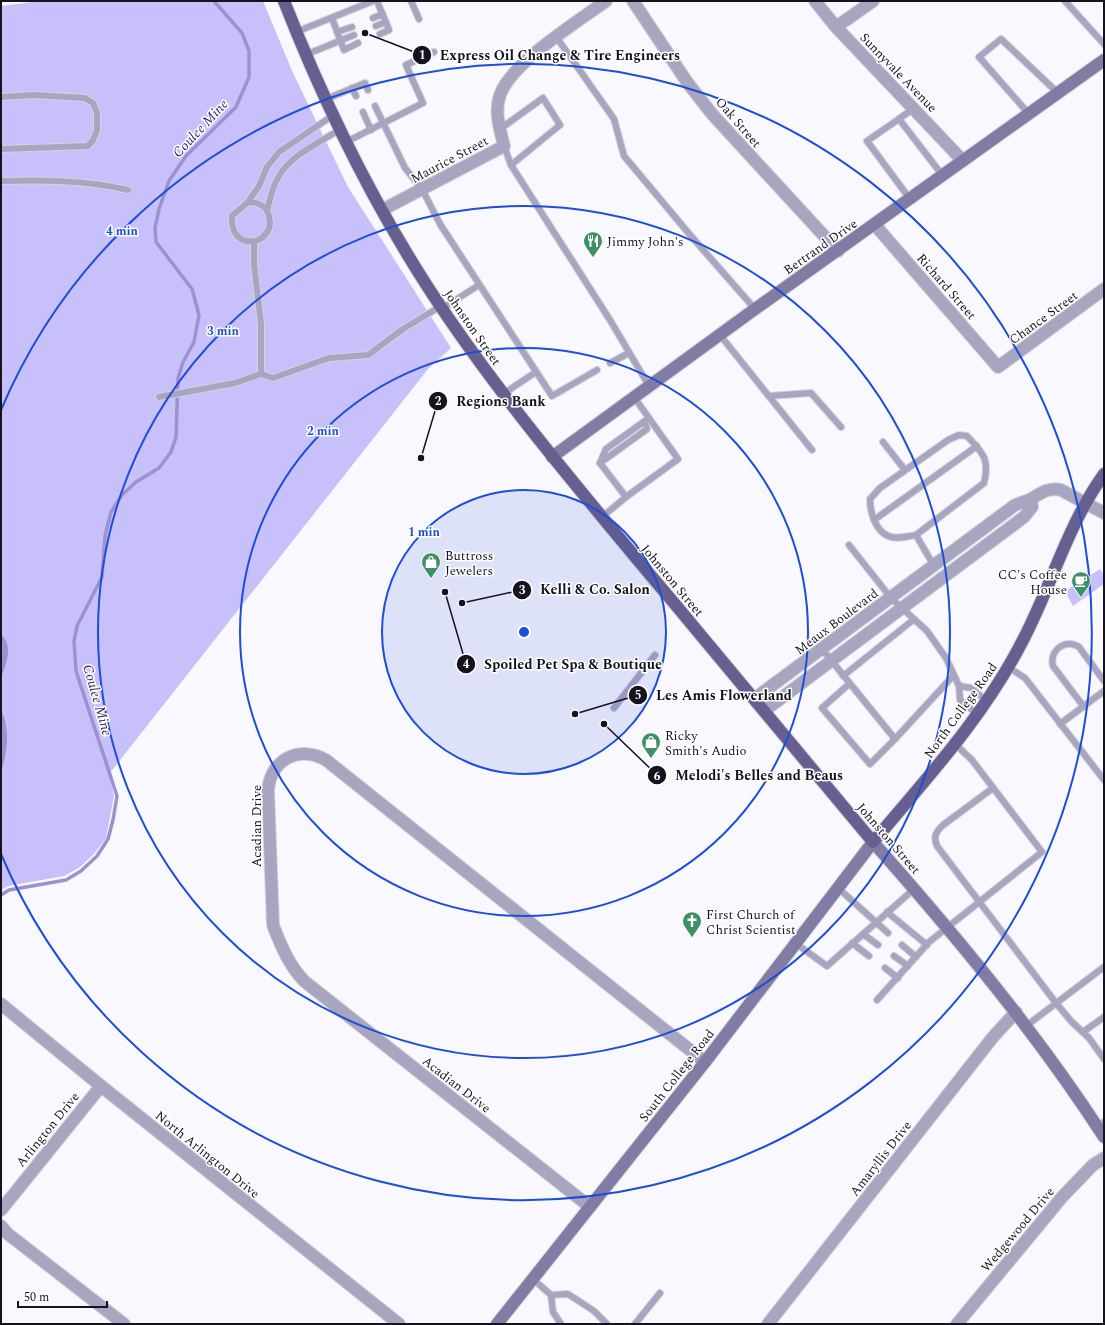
<svg xmlns="http://www.w3.org/2000/svg" width="1105" height="1325" font-family="Spectral,serif">
<style>
.green{fill:#c7c0fb}
.water{fill:#9b92cf}
.lines{fill:none;stroke-linecap:round;stroke-linejoin:round}
.stream{stroke:#9b92cf;stroke-width:3.5}
.service-casing{stroke:#d4d3da;stroke-width:8}
.minor-casing{stroke:#d4d3da;stroke-width:14}
.secondary-casing{stroke:#d4d3da;stroke-width:14}
.primary-casing{stroke:#d4d3da;stroke-width:14}
.service{stroke:#a8a5c0;stroke-width:6}
.minor{stroke:#a8a5c0;stroke-width:12}
.secondary{stroke:#817ca4;stroke-width:12}
.primary{stroke:#665f8f;stroke-width:12}
.ring{fill:none;stroke:#1d4ed8;stroke-width:2}
.labels{text-anchor:middle;stroke-width:3;stroke-linejoin:round;paint-order:stroke}
.street-label{font-size:13px;fill:#15131e;stroke:#fff}
.poi-label{font-size:13px;fill:#15131e;stroke:#fff;text-anchor:start}
.water-label{font-size:14px;font-style:italic;fill:#37256c;stroke:#fff}
.centre{fill:#1d4ed8;stroke:#fff;stroke-width:2}
.ring-label{font-size:12px;text-anchor:middle;font-weight:bold;fill:#1d4ed8;stroke:#fff;stroke-width:3;stroke-linejoin:round;paint-order:stroke}
.leader{fill:none;stroke:#15131e;stroke-width:1.5}
.callout-dot{fill:#15131e;stroke:#fff;stroke-width:1.5}
.mark-label{font-size:12px;text-anchor:middle;font-weight:bold;fill:#fff}
.callout-label{font-size:14px;text-anchor:middle;font-weight:bold;fill:#15131e;stroke:#fff;stroke-width:3;stroke-linejoin:round;paint-order:stroke}
</style>
<rect width="100%" height="100%" fill="#f8f8fe"/>
<g class="green">
<polygon points="40,1 263,1 293,73 348,187 451,348 428,369 109,774 114,796 106,838 94,854 79,868 64,876 8,886 1,890 1,6"/>
<polygon points="1100,569 1104,576 1104,584 1073,606 1065,591"/>
</g>
<g class="water">
<path d="M1,635C14,645 6,665 1,677Z"/>
<path d="M1,710C10,728 8,752 1,771Z"/>
</g>
<g class="lines">
<polyline class="stream" points="1,895 9,890 66,880 81,871 97,856 108,839 113,820 117,796 76,671 74,641 77,626 102,577 105,536 111,512 122,495 136,482 159,468 171,452 176,437 178,378 183,362 194,342 199,315 192,289 156,242 155,228 159,209 169,181 186,156 236,107 249,77 249,51 242,33 214,1"/>
<g class="service-casing">
<g id="service">
<polyline points="377,1 389,30 380,34"/>
<polyline points="411,1 419,19"/>
<polyline points="1065,1 1104,44"/>
<polyline points="332,18 344,50 358,43"/>
<polyline points="373,18 383,14"/>
<polyline points="376,26 386,22"/>
<polyline points="296,32 373,1"/>
<polyline points="337,32 352,27"/>
<polyline points="557,38 614,119 624,156 691,236 755,309"/>
<polyline points="305,55 354,35"/>
<polyline points="352,88 356,96"/>
<polyline points="1,97 34,95 85,98 93,103 97,113 97,130 93,140 88,146 1,149"/>
<polyline points="324,100 365,83 368,90"/>
<polyline points="375,106 405,168 422,189 440,224 552,396 597,370"/>
<polyline points="363,112 371,130"/>
<polyline points="1029,114 979,57 1001,39 1058,93"/>
<polyline points="899,119 914,108"/>
<polyline points="500,129 543,98 560,125 511,165"/>
<polyline points="346,142 423,103 406,65 434,52"/>
<polyline points="504,146 511,165 610,320 649,386"/>
<path d="M1,181C45,180 85,180 128,190"/>
<polyline points="910,199 867,141 899,119 943,176"/>
<path d="M248,202C256,202 265,205 268,213C280,245 229,255 232,216Z"/>
<polyline points="248,202 259,186 267,167 279,152 332,116"/>
<path d="M267,211C270,199 272,188 278,178C289,156 319,143 339,130"/>
<polyline points="254,242 254,264 261,323 261,374"/>
<polyline points="443,308 479,285"/>
<polyline points="720,335 812,450"/>
<polyline points="610,363 629,353"/>
<polyline points="503,394 536,372"/>
<polyline points="769,396 811,393 841,427"/>
<polyline points="159,397 235,383 261,374 273,378 329,358 368,355 403,329 441,306"/>
<polyline points="883,442 905,470"/>
<polyline points="600,463 626,497 602,517"/>
<polyline points="600,463 606,449 649,418"/>
<polyline points="600,463 647,429 645,422"/>
<polyline points="626,497 678,459 634,397"/>
<polyline points="874,520 977,446"/>
<path d="M916,535C908,536 896,540 888,536C875,530 870,512 870,499L880,488L948,440L959,435L967,436C983,453 990,459 984,483L916,535L934,566"/>
<polyline points="849,545 891,598 927,631 946,658 959,686 960,700 977,714"/>
<polyline points="822,649 895,739 953,676"/>
<polyline points="1008,667 1025,678 1104,780"/>
<polyline points="843,676 913,620"/>
<polyline points="849,684 822,708 870,764 895,739"/>
<polyline points="959,686 971,688 987,701"/>
<path d="M1084,707L1053,666C1049,650 1066,638 1079,647L1104,681"/>
<polyline points="614,708 655,655"/>
<polyline points="1060,724 1104,691"/>
<path d="M993,788L943,825C936,832 933,836 937,846L1056,1003L1071,1021L1089,1038L1104,1059"/>
<polyline points="838,888 888,933"/>
<polyline points="887,912 927,945"/>
<polyline points="863,934 878,945"/>
<polyline points="795,943 827,966 914,889"/>
<polyline points="852,943 869,956"/>
<polyline points="902,945 916,957"/>
<polyline points="894,956 908,966"/>
<polyline points="885,968 898,978"/>
<polyline points="877,1000 929,942 1042,852 972,760 955,744"/>
<polyline points="1026,1026 1104,967"/>
<polyline points="1083,1032 1104,1017"/>
<polyline points="1098,1127 1104,1122"/>
<polyline points="533,1279 551,1295 568,1294 594,1311 607,1324"/>
<polyline points="551,1295 553,1312 561,1324"/>
<polyline points="635,1324 660,1293"/>
</g>
</g>
<g class="minor-casing">
<g id="minor">
<polyline points="633,1 687,82 712,114 838,251"/>
<polyline points="815,1 836,27 963,161"/>
<polyline points="836,27 873,1"/>
<path d="M382,210L504,146C500,129 494,112 500,95C511,63 577,22 606,1"/>
<polyline points="875,225 998,367 1104,289"/>
<polyline points="754,699 1015,505 1031,499"/>
<path d="M764,711L1024,517L1032,507L1031,499C1041,493 1049,487 1061,490L1104,513"/>
<polyline points="1,1004 101,1086 399,1324"/>
<path d="M590,1207L304,981C289,965 281,946 273,925L268,790C271,759 299,745 326,760L705,1062"/>
<polyline points="1,1210 101,1086"/>
<polyline points="1,1226 8,1234 124,1324"/>
<polyline points="768,1324 993,1037 1016,1012"/>
<polyline points="957,1324 1063,1196 1093,1165 1104,1158"/>
</g>
</g>
<g class="secondary-casing">
<g id="secondary">
<polyline points="552,457 755,309 1104,60"/>
<path d="M497,1324L705,1062L873,842C956,936 1036,1032 1104,1137"/>
</g>
</g>
<g class="primary-casing">
<path id="primary" d="M284,1C324,103 371,200 431,292C496,391 572,481 647,571C723,661 798,752 873,842C927,778 986,714 1024,638C1052,584 1068,524 1104,474"/>
</g>
<use href="#service" class="service"/>
<use href="#minor" class="minor"/>
<use href="#secondary" class="secondary"/>
<use href="#primary" class="primary"/>
</g>
<circle cx="524" cy="632" r="142" fill="#1d4ed8" fill-opacity=".12"/>
<g class="ring">
<circle cx="524" cy="632" r="142"/>
<circle cx="524" cy="632" r="284"/>
<circle cx="524" cy="632" r="426"/>
<path d="M1 410A568 568 0 1 1 1 854"/>
</g>
<defs>
<g id="restaurant-pin" transform="scale(1)"><path d="M0 17L-7.5 6A9.5 9.5 0 1 1 7.5 6Z" fill="#3d9164" stroke="#fff"/><path d="M-5-6h1v4h1v-4h1v4h1v-4h1v5L-1.5 .5V6h-2V.5L-5-1ZM5-6V6H3V1.5H1.5Q1.5-4 5-6Z" fill="#fff"/></g>
<g id="shop-pin" transform="scale(1)"><path d="M0 17L-7.5 6A9.5 9.5 0 1 1 7.5 6Z" fill="#3d9164" stroke="#fff"/><path d="M-5-2.5h2.3a2.7 3.5 0 0 1 5.4 0H5L5.5 6h-11ZM-1.5-2.5h3a1.5 2.3 0 0 0-3 0Z" fill="#fff"/></g>
<g id="cafe-pin" transform="scale(1)"><path d="M0 17L-7.5 6A9.5 9.5 0 1 1 7.5 6Z" fill="#3d9164" stroke="#fff"/><path d="M-5.5-4.5H6V0H3Q3 3.5 0 3.5H-2.5Q-5.5 3.5-5.5 0ZM3-3.2v2h1.7v-2ZM-6 4.5H4V6H-6Z" fill="#fff"/></g>
<g id="church-pin" transform="scale(1)"><path d="M0 17L-7.5 6A9.5 9.5 0 1 1 7.5 6Z" fill="#3d9164" stroke="#fff"/><path d="M-1.2-6h2.4v3.5h3.3v2.4h-3.3V6h-2.4V-.1h-3.3v-2.4h3.3Z" fill="#fff"/></g>
</defs>
<g fill-rule="evenodd">
<use href="#restaurant-pin" x="593" y="241"/>
<use href="#shop-pin" x="431" y="562"/>
<use href="#cafe-pin" x="1081" y="581"/>
<use href="#shop-pin" x="651" y="742"/>
<use href="#church-pin" x="692" y="921"/>
</g>
<g class="labels">
<g class="street-label">
<text transform="translate(899 72) rotate(46)" y="5">Sunnyvale Avenue</text>
<text transform="translate(739 122) rotate(49)" y="5">Oak Street</text>
<text transform="translate(449 159) rotate(-28)" y="5">Maurice Street</text>
<text transform="translate(820 246) rotate(-35)" y="5">Bertrand Drive</text>
<text transform="translate(947 286) rotate(49)" y="5">Richard Street</text>
<text transform="translate(1043 317) rotate(-36)" y="5">Chance Street</text>
<text transform="translate(473 327) rotate(55)" y="5">Johnston Street</text>
<text transform="translate(673 580) rotate(50)" y="5">Johnston Street</text>
<text transform="translate(836 621) rotate(-37)" y="5">Meaux Boulevard</text>
<text transform="translate(960 710) rotate(-54)" y="5">North College Road</text>
<text transform="translate(256 826) rotate(-90)" y="5">Acadian Drive</text>
<text transform="translate(889 838) rotate(49)" y="5">Johnston Street</text>
<text transform="translate(676 1075) rotate(-52)" y="5">South College Road</text>
<text transform="translate(457 1084) rotate(38)" y="5">Acadian Drive</text>
<text transform="translate(47 1129) rotate(-51)" y="5">Arlington Drive</text>
<text transform="translate(208 1154) rotate(39)" y="5">North Arlington Drive</text>
<text transform="translate(880 1158) rotate(-52)" y="5">Amaryllis Drive</text>
<text transform="translate(1017 1229) rotate(-50)" y="5">Wedgewood Drive</text>
</g>
<g class="poi-label">
<text x="607" y="246">Jimmy John's</text>
<text x="445" y="560">Buttross<tspan x="445" dy="15">Jewelers</tspan></text>
<text x="1067" y="579" text-anchor="end">CC's Coffee<tspan x="1067" dy="15">House</tspan></text>
<text x="665" y="740">Ricky<tspan x="665" dy="15">Smith's Audio</tspan></text>
<text x="706" y="919">First Church of<tspan x="706" dy="15">Christ Scientist</tspan></text>
</g>
<g class="water-label">
<text transform="translate(200 128) rotate(-47)" y="5">Coulee Mine</text>
<text transform="translate(98 700) rotate(74)" y="5">Coulee Mine</text>
</g>
</g>
<circle cx="524" cy="632" r="6" class="centre"/>
<g class="ring-label">
<text x="122" y="235">4 min</text>
<text x="223" y="335">3 min</text>
<text x="323" y="435">2 min</text>
<text x="424" y="536">1 min</text>
</g>
<path class="leader" d="M365 33L422 55M421 458L438 401M462 603L522 590M445 592L466 664M575 714L638 695M604 724L657 775"/>
<g class="callout-dot">
<circle cx="365" cy="33" r="4"/>
<circle cx="421" cy="458" r="4"/>
<circle cx="462" cy="603" r="4"/>
<circle cx="445" cy="592" r="4"/>
<circle cx="575" cy="714" r="4"/>
<circle cx="604" cy="724" r="4"/>
<circle cx="422" cy="55" r="10"/>
<circle cx="438" cy="401" r="10"/>
<circle cx="522" cy="590" r="10"/>
<circle cx="466" cy="664" r="10"/>
<circle cx="638" cy="695" r="10"/>
<circle cx="657" cy="775" r="10"/>
</g>
<g class="mark-label">
<text x="422" y="59">1</text>
<text x="438" y="405">2</text>
<text x="522" y="594">3</text>
<text x="466" y="668">4</text>
<text x="638" y="699">5</text>
<text x="657" y="780">6</text>
</g>
<g class="callout-label">
<text x="560" y="60">Express Oil Change &amp; Tire Engineers</text>
<text x="501" y="406">Regions Bank</text>
<text x="595" y="594">Kelli &amp; Co. Salon</text>
<text x="573" y="669">Spoiled Pet Spa &amp; Boutique</text>
<text x="724" y="700">Les Amis Flowerland</text>
<text x="759" y="780">Melodi's Belles and Beaus</text>
</g>
<rect width="1105" height="1325" fill="none" stroke="#15131e" stroke-width="4"/>
<path d="M18 1301v6h89v-6" fill="none" stroke="#15131e" stroke-width="2"/>
<text x="24" y="1301" font-size="12" fill="#15131e" stroke="#ffffff" stroke-width="3" paint-order="stroke">50 m</text>
</svg>
